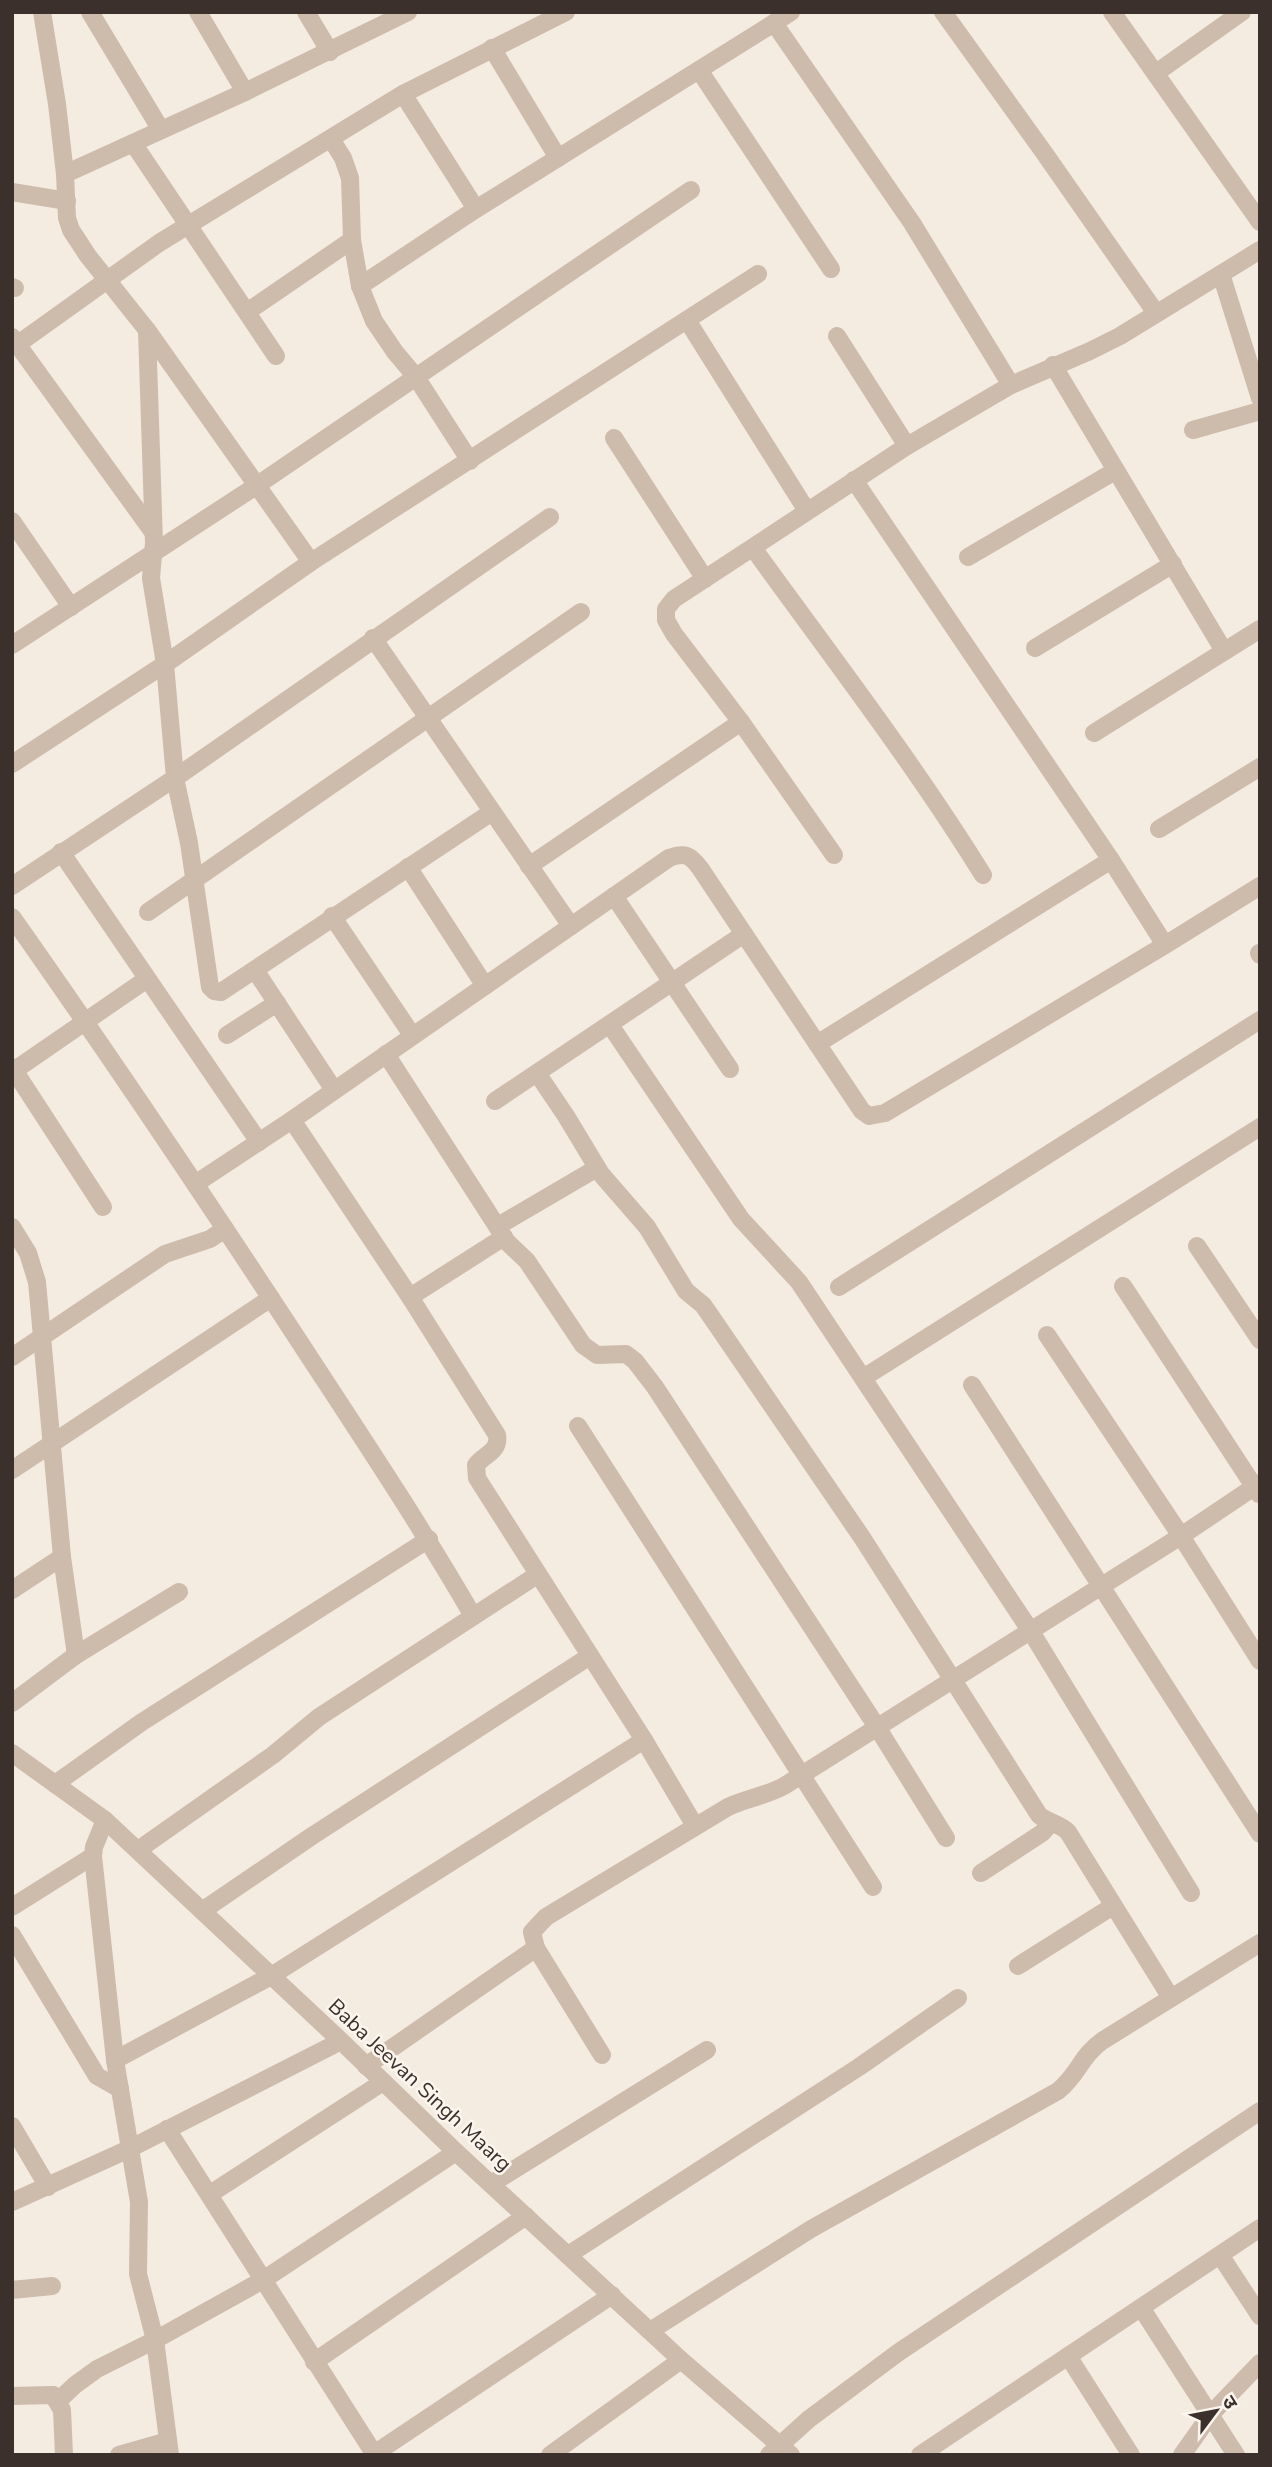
<svg xmlns="http://www.w3.org/2000/svg" width="1272" height="2467" font-family="'Nunito Sans','Noto Sans Devanagari',sans-serif">
<style>
.lines{fill:none;stroke-linecap:round;stroke-linejoin:round}
.minor{stroke:#cdbbac;stroke-width:18}
.labels{text-anchor:middle;stroke-width:5;stroke-linejoin:round;paint-order:stroke}
.street-label{font-size:21px;fill:#3b302b;stroke:#fbf5ee}
</style>
<rect width="100%" height="100%" fill="#f4ebe1"/>
<g class="lines">
<g class="minor">
<polyline points="42,12 57,104 65,174 67,218 71,230 88,256 147,330 154,543 151,578 165,664 175,778 189,843 210,987 214,991 221,992 492,812"/>
<polyline points="90,12 161,130"/>
<polyline points="198,12 245,92"/>
<polyline points="306,12 330,52"/>
<polyline points="791,12 774,23 912,223 1011,385"/>
<polyline points="943,12 1045,154 1156,313"/>
<polyline points="1112,12 1260,222"/>
<polyline points="492,48 558,158"/>
<polyline points="699,70 831,269"/>
<polyline points="1156,73 1242,12"/>
<polyline points="403,94 476,209"/>
<polyline points="331,139 343,158 350,178 352,240 360,286 374,321 395,352 416,377 691,190"/>
<polyline points="133,143 276,356"/>
<polyline points="65,174 245,92 408,12"/>
<polyline points="12,192 67,201"/>
<polyline points="1221,274 1260,398"/>
<polyline points="360,286 476,209 774,23"/>
<polyline points="12,287 15,288"/>
<polyline points="247,312 352,240"/>
<polyline points="687,320 807,511"/>
<polyline points="147,330 311,562"/>
<polyline points="837,336 907,446"/>
<polyline points="12,337 153,532"/>
<polyline points="18,344 159,243 403,94 566,12"/>
<polyline points="1053,365 1224,651"/>
<polyline points="1193,430 1260,411"/>
<polyline points="614,438 705,579"/>
<polyline points="854,480 1111,860 1165,945"/>
<polyline points="12,521 71,607"/>
<path d="M753,548C831,656 913,762 983,875"/>
<polyline points="968,557 1115,471"/>
<polyline points="373,638 571,926"/>
<polyline points="12,645 256,486 416,377 470,461"/>
<polyline points="1035,648 1173,564"/>
<polyline points="1094,733 1260,629"/>
<polyline points="12,764 165,664 311,562 758,274"/>
<polyline points="1159,829 1260,767"/>
<polyline points="61,852 259,1142"/>
<polyline points="834,855 741,722 674,634 666,620 666,609 674,599 907,446 1011,385 1090,351 1120,336 1260,250"/>
<polyline points="529,866 741,722"/>
<polyline points="408,867 485,986"/>
<polyline points="12,886 175,778 550,517"/>
<polyline points="614,896 730,1069"/>
<polyline points="148,912 581,612"/>
<polyline points="332,916 412,1035"/>
<path d="M12,917C110,1056 204,1196 297,1338C357,1430 418,1521 473,1616"/>
<polyline points="1259,953 1260,955"/>
<polyline points="255,970 334,1090"/>
<polyline points="610,1025 741,1219 799,1282 1030,1630 1191,1893"/>
<polyline points="227,1035 277,1003"/>
<polyline points="817,1044 1111,860"/>
<polyline points="386,1054 507,1242 527,1261 583,1345 597,1355 626,1354 635,1361 655,1387 877,1727 946,1838"/>
<polyline points="12,1067 103,1207"/>
<polyline points="12,1072 147,979"/>
<path d="M537,1073L566,1116L601,1174L647,1227L686,1291L703,1305L710,1315L863,1539L1039,1815C1048,1823 1059,1823 1068,1832L1171,1998"/>
<polyline points="495,1101 744,934"/>
<path d="M292,1120L410,1297L497,1435C500,1451 485,1454 476,1465L477,1478L644,1740L695,1826"/>
<path d="M195,1184L292,1120L669,858C685,852 690,855 700,868L862,1111L869,1116L885,1113L1165,945L1260,886"/>
<polyline points="498,1226 597,1168"/>
<polyline points="12,1227 28,1253 37,1282 62,1557 76,1655"/>
<polyline points="1197,1246 1260,1340"/>
<polyline points="1123,1286 1259,1494"/>
<polyline points="839,1287 1260,1020"/>
<polyline points="410,1297 504,1237"/>
<polyline points="1047,1335 1181,1536 1260,1661"/>
<polyline points="12,1357 165,1254 210,1239 225,1229"/>
<polyline points="863,1378 1260,1127"/>
<polyline points="972,1385 1260,1834"/>
<polyline points="578,1426 873,1887"/>
<polyline points="12,1470 271,1298"/>
<polyline points="12,1590 62,1557"/>
<polyline points="12,1703 76,1655 179,1592"/>
<polyline points="12,1753 105,1820 341,2041 456,2152 681,2360 791,2455"/>
<polyline points="55,1784 142,1722 429,1539"/>
<polyline points="105,1820 94,1847 93,1856 115,2060 139,2202 138,2274 155,2340 170,2455"/>
<polyline points="138,1850 273,1755 319,1717 537,1575"/>
<polyline points="981,1873 1042,1833 1051,1823"/>
<polyline points="12,1907 93,1856"/>
<polyline points="202,1911 312,1836 590,1656"/>
<polyline points="12,1935 97,2076 120,2089"/>
<polyline points="536,1948 602,2055"/>
<polyline points="1018,1966 1113,1906"/>
<polyline points="115,2060 271,1976 644,1740"/>
<path d="M366,2066L536,1948L532,1932L546,1917L728,1807C747,1798 766,1796 784,1786L1181,1536L1260,1483"/>
<polyline points="12,2126 48,2187"/>
<polyline points="167,2129 375,2455"/>
<polyline points="491,2184 707,2050"/>
<polyline points="210,2194 383,2082"/>
<polyline points="12,2202 129,2149 341,2041"/>
<polyline points="568,2255 859,2067 958,1998"/>
<polyline points="1220,2255 1260,2316"/>
<polyline points="12,2290 52,2286"/>
<polyline points="1142,2309 1236,2455"/>
<path d="M650,2331L811,2229L1058,2091C1078,2075 1081,2056 1102,2041L1260,1943"/>
<polyline points="1068,2356 1131,2455"/>
<polyline points="314,2362 526,2216"/>
<polyline points="12,2396 53,2395 62,2410 64,2455"/>
<polyline points="58,2401 75,2385 97,2369 155,2340 263,2280 456,2152"/>
<polyline points="374,2454 612,2295"/>
<polyline points="119,2455 168,2441"/>
<polyline points="550,2455 681,2360"/>
<polyline points="769,2455 809,2419 899,2352 1260,2111"/>
<polyline points="920,2455 1260,2228"/>
<polyline points="1182,2455 1211,2414 1260,2363"/>
</g>
</g>
<g class="labels">
<g class="street-label">
<text transform="translate(420 2085) rotate(43)" y="7">Baba Jeevan Singh Maarg</text>
</g>
</g>
<rect width="1272" height="2467" fill="none" stroke="#3b302b" stroke-width="28"/>
<g transform="translate(1216 2411) rotate(58)" stroke="#fbf5ee" stroke-width="5" paint-order="stroke">
<path d="M0-5L12 26L0 18L-12 26Z" fill="#3b302b"/>
<text y="-10" font-size="19" font-weight="bold" text-anchor="middle" fill="#3b302b">उ</text>
</g>
</svg>
